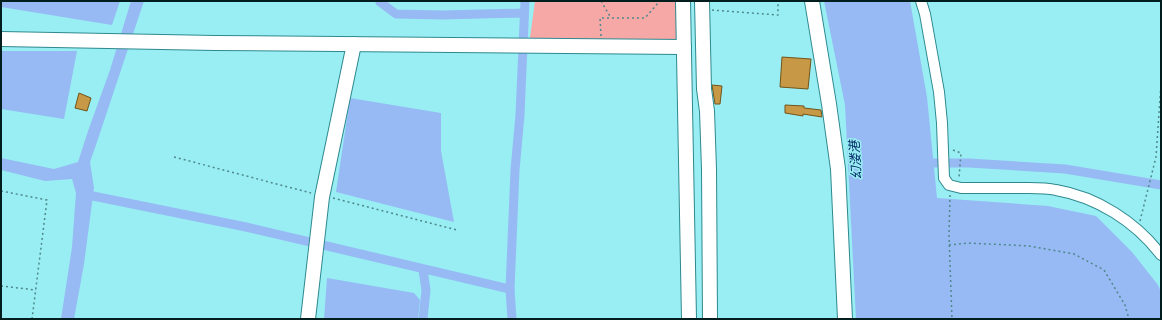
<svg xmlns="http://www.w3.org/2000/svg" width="1162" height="320" font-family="Signika,'Noto Sans SC',sans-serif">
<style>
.green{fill:#f6a8a7}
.water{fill:#97baf4}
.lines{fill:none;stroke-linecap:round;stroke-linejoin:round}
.canal{stroke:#97baf4;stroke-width:9}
.building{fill:#c79946;stroke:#72541a}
.street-casing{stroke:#2e898e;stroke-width:12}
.secondary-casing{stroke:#2e898e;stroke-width:16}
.path{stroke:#4f888b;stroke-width:1.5;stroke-dasharray:2 3;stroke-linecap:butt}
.street{stroke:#fff;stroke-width:10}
.secondary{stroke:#fff;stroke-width:14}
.labels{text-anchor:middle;stroke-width:3;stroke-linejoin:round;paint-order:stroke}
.water-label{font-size:13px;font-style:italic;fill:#032966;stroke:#98eef3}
</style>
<rect width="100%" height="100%" fill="#98eef3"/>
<polygon class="green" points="535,1 683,1 684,47 529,45"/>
<g class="water">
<polygon points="1,1 120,1 112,25 1,7"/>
<polygon points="131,1 144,1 97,142 90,162 94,188 84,264 74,319 61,319 72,247 76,193 72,179 45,181 1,170 1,158 54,169 78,162 88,131 110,70"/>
<polygon points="824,1 910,1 927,97 937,198 1048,206 1096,216 1132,252 1158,285 1161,292 1161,319 856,319 845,105"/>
<polygon points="1,51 77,51 64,119 1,109"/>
<polygon points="350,98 441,113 441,151 454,222 336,192"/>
<polygon points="327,278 414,293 420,300 418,319 324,319"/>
</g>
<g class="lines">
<g class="canal">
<polyline points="380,2 396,14 443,15 524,13"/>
<polyline points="922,163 969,163 1065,169 1161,185"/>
<polyline points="93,196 246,227 510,289"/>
<polyline points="423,319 426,290 423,270"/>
<polyline points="512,319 510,289 515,170 520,115 525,1"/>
</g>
</g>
<g class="building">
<polygon points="782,57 811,59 808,89 780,87"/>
<polygon points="712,85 722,86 720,104 715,104"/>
<polygon points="79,93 91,98 87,111 75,108"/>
<polygon points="785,105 804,106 804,108 821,110 822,117 803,114 803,116 785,113"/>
</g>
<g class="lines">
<g class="street-casing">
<path id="street" d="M921,1L925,14L939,92L942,123L944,178L949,185L961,188C979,188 998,188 1016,188C1029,188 1043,187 1056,190C1097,197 1136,222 1161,255"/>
</g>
<g class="secondary-casing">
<g id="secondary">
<polyline points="683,1 689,319"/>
<polyline points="702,1 704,89 707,111 709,169 710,319"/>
<polyline points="812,1 829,104 838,169 845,319"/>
<polyline points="1,39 215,43 684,47"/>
<polyline points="308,319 322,197 354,44"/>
</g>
</g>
<g class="path">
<polyline points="601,1 611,18"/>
<polyline points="712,10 778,15 778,1"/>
<polyline points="601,36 600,18 645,18 658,3 658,1"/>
<polyline points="953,150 961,153 959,178"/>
<polyline points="174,157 311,193"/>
<polyline points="1,191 47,200 32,319"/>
<polyline points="950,195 949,235 952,319"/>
<polyline points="333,198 457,230"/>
<polyline points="1140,221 1156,157 1161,84"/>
<polyline points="949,245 968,243 1029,246 1074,254 1104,270 1125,305 1129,319"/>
<polyline points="1,286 36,290"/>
</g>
<use href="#street" class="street"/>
<use href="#secondary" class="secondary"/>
</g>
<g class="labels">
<g class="water-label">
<text transform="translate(855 160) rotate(-94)" y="5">幻溇港</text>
</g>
</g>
<rect width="1162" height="320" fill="none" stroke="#021d1e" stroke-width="4"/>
</svg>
